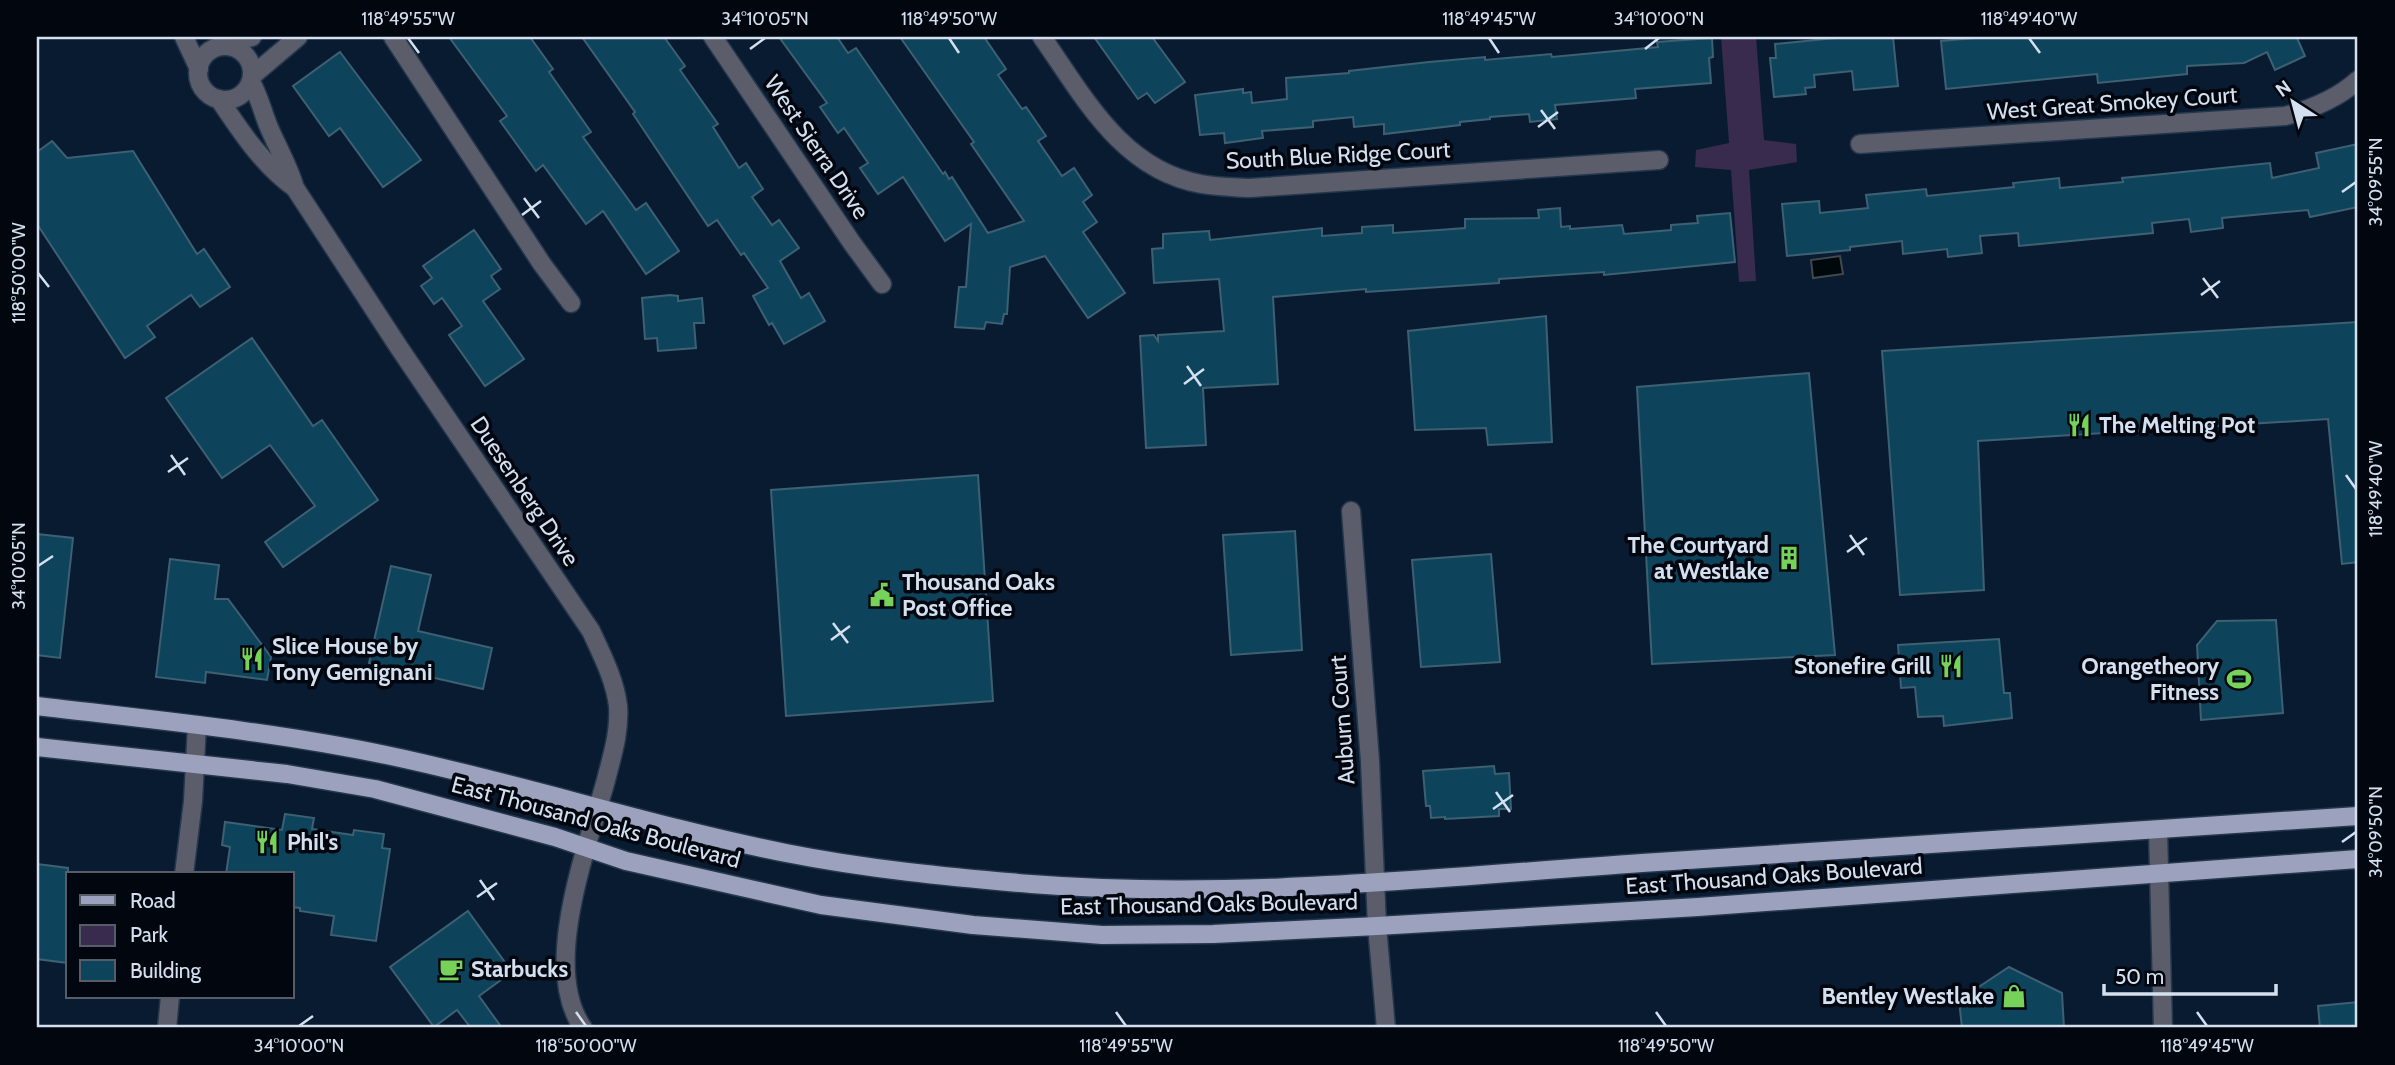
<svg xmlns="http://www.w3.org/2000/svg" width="2395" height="1065" font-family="Cabin,sans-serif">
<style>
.green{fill:#382b4e}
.water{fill:#00080b;stroke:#40494f;stroke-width:2}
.building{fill:#0e445b;stroke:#3d6072;stroke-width:2}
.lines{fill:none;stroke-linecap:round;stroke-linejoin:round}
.street-casing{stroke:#25374c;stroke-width:21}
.primary-casing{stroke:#25374c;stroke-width:21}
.street{stroke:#5b5d6b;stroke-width:18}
.primary{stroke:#9ca1bd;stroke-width:18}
.ticks{fill:none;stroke:#d4e0ef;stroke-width:2.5}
.labels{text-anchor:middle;stroke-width:7;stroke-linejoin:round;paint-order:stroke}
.street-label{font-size:23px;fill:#d4e0ef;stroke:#02060f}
.poi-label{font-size:23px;font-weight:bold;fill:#d4e0ef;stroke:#02060f;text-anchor:start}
.neatline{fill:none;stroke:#d4e0ef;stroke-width:2.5}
.ticks-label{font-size:18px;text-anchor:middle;fill:#d4e0ef}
</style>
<rect width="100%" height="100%" fill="#091b31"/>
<polygon class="green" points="1721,37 1756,37 1764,140 1796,144 1797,162 1749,170 1756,281 1739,282 1731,170 1695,167 1696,150 1729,143"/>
<polygon class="water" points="1840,256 1843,274 1813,278 1811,260"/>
<g class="building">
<polygon points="449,37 530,37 553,69 549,72 591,132 583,137 636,210 646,203 679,251 646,274 603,211 586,224 543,165 536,171 500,121 507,116"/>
<polygon points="582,37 664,37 685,66 680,70 718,124 713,127 739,168 746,163 763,189 752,197 772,225 779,220 799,248 780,261 801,298 809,293 825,321 784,344 772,323 769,325 753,296 768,288 744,253 741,255 717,220 708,226 633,114 635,112"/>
<polygon points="779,37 837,37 848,53 856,48 943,174 945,172 949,179 952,177 988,233 1024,221 971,144 974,142 900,37 984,37 1006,69 998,75 1022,109 1026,107 1046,136 1038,141 1062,176 1074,168 1092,195 1083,202 1097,222 1083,232 1125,293 1088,318 1045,256 1010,267 1007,314 1004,314 1002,324 986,322 984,329 955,327 959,287 966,287 971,224 945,241 903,177 878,194 860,168 868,163 844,128 838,133 820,107 827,103"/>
<polygon points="1094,37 1152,37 1185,82 1155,103 1147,93 1138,99"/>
<polygon points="1846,37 1893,37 1898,86 1854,90 1852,71 1814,75 1815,87 1805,88 1806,94 1774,97 1770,58 1776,58 1775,44"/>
<polygon points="1987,37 2300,37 2297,38 2305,56 2275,70 2267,52 2244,63 2187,66 2187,74 2098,83 2097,74 1946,89 1941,41"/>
<polygon points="1712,38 1713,57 1709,58 1711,83 1635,89 1636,98 1555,105 1557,119 1530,122 1529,114 1490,117 1490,119 1460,122 1460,125 1384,134 1384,124 1354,127 1353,117 1313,121 1313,127 1262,131 1263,138 1225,143 1224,133 1200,135 1195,95 1243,89 1243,93 1251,92 1252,103 1287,99 1286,78 1349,73 1349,71 1429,62 1485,57 1485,60 1551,54 1552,57 1658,47 1657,42"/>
<polygon points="340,52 421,160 383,187 340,128 329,136 293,86"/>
<polygon points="52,141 67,158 133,151 197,254 204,249 230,287 200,307 191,295 147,326 155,337 125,358 37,224 37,152"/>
<polygon points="2358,144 2358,207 2310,217 2308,210 2222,218 2223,228 2191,232 2189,219 2152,223 2153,233 2019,246 2018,233 1980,236 1982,253 1948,257 1947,249 1903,254 1902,241 1850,247 1850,250 1787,256 1782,204 1819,201 1820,213 1868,208 1866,195 1926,189 1927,196 2014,187 2013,183 2059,178 2060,188 2123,182 2122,178 2153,175 2270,163 2272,178 2319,168 2316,153"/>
<polygon points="1560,208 1561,227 1570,226 1570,229 1622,225 1624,234 1671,230 1671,225 1698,223 1697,216 1730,213 1735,262 1604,275 1604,272 1499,279 1499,283 1366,292 1366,289 1273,297 1278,384 1203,388 1206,445 1146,448 1140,336 1154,335 1158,341 1158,335 1224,331 1219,279 1154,283 1152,249 1163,248 1163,234 1209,231 1210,240 1322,228 1322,236 1362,233 1362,227 1393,225 1393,233 1439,230 1465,228 1465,219 1539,218 1538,210"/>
<polygon points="474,230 501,269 491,276 500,289 483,301 524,359 485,386 449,335 462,326 442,298 434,304 421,286 432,278 423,266"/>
<polygon points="670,295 678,296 678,301 702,298 704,323 694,323 696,348 658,351 657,338 645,339 642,298"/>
<polygon points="1546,316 1552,442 1488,445 1486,428 1415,430 1408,331"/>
<polygon points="2358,322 2358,562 2342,564 2328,419 1978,441 1984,590 1900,595 1882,351"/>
<polygon points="252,338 313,426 322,420 378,500 283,567 265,542 315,506 270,445 222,478 166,398"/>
<polygon points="1809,373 1835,655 1652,664 1637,387"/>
<polygon points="978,475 993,701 786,716 771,490"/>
<polygon points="1295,531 1302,650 1231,655 1223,535"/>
<polygon points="37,534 73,538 60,658 37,655"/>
<polygon points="1491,554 1500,662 1421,667 1412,560"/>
<polygon points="170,559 219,565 215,599 228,599 271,657 267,680 206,672 205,683 156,677"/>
<polygon points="391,566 431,575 418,631 492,648 483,689 369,663"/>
<polygon points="2276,620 2283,713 2201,720 2197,645 2217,621"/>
<polygon points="1999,639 2004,693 2010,693 2012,718 1944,726 1943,716 1918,717 1915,687 1901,688 1898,645"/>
<polygon points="1494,766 1495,774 1509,773 1511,809 1499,809 1499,816 1445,819 1445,817 1431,818 1430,806 1426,806 1423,771"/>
<polygon points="285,814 314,818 312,829 353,835 354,830 384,834 382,848 390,849 376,941 331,935 334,916 300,911 300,908 292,907 292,874 226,874 230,847 222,845 225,822 282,830"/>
<polygon points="37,864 68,868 68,963 37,959"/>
<polygon points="468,911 512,972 479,996 502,1028 471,1028 457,1010 434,1027 390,967"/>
<polygon points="2009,967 2062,993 2064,1028 1962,1028 1959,1000"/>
<polygon points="2358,1002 2358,1028 2320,1028 2318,1006"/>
</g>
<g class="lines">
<g class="street-casing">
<g id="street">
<polyline points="184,37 199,69"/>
<polyline points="393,37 542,264 571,303"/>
<polyline points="713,37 852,243 882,284"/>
<path d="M1042,37C1084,97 1122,170 1201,184C1217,187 1233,187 1250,188L1659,160"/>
<polyline points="230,46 239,40 252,37"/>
<circle cx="225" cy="73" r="27"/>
<polyline points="252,76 298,37"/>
<path d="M251,82C259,96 262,110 268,125C277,147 288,164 295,188L398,346L591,631C602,655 615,680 618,706C620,732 612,756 606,780C588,846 540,967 583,1028"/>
<path d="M219,99C241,132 263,165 295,188"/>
<path d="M1860,144L2285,116C2312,109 2337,99 2358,80"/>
<polyline points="1351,511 1370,761 1377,926 1386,1028"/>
<polyline points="2158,830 2163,1028"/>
<polyline points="184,874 193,801 197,725"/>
<polyline points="167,1028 170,997"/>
</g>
</g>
<g class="primary-casing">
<g id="primary">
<path d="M37,706C154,720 271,731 386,755C520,783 651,826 786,853C866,869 949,877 1031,884C1235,900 1439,877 1642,863C1881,846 2120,832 2358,816"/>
<polyline points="37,747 287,774 375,789 555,837 626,861 821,905 973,925 1102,935 1213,934 1377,926 1698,907 2358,859"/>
</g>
</g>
<use href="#street" class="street"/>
<use href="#primary" class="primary"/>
</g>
<path class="ticks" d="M408,38L419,53M949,38L959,53M1489,38L1499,53M2029,38L2040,53M750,49L765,38M1645,49L1659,38M1541,110L1555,129M1538,127L1558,112M2342,192L2356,182M524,198L539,218M522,215L541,201M38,273L49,287M2203,278L2218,298M2201,295L2220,281M1187,366L1201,386M1184,384L1204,369M171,455L185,475M168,472L188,458M2346,475L2356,489M1850,535L1864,555M1847,552L1867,538M38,566L53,556M833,623L848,643M831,640L850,626M1496,792L1510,812M1493,809L1513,795M2342,842L2356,832M480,880L494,900M477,897L497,883M576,1012L586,1026M1116,1012L1126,1026M1656,1012L1666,1026M2197,1012L2207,1026M299,1026L313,1016"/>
<defs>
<g id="restaurant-bare" transform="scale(1.89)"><path d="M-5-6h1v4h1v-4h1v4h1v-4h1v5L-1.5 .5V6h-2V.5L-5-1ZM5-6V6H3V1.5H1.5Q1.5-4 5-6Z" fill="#77d259" stroke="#02060f" stroke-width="2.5" paint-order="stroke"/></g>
<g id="building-bare" transform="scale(1.89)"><path d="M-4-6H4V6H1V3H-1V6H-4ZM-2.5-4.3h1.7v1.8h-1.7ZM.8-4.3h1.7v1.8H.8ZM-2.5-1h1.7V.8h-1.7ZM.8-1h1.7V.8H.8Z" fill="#77d259" stroke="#02060f" stroke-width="2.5" paint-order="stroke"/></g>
<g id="civic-bare" transform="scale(1.89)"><path d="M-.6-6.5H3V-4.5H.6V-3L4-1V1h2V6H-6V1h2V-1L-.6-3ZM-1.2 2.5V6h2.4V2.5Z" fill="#77d259" stroke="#02060f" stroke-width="2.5" paint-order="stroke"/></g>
<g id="stadium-bare" transform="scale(1.89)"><path d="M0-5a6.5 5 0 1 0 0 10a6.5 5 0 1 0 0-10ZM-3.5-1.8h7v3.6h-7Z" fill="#77d259" stroke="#02060f" stroke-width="2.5" paint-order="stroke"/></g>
<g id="cafe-bare" transform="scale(1.89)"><path d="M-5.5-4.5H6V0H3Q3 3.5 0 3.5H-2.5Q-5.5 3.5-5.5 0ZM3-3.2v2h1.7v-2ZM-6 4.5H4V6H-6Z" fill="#77d259" stroke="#02060f" stroke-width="2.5" paint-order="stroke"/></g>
<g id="shop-bare" transform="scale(1.89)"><path d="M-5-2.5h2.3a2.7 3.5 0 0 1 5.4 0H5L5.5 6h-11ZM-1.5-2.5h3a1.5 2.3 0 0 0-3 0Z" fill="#77d259" stroke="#02060f" stroke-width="2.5" paint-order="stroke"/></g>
</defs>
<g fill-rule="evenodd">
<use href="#restaurant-bare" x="2079" y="425"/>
<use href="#building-bare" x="1789" y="558"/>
<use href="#civic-bare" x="882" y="595"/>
<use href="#restaurant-bare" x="252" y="659"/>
<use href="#restaurant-bare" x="1951" y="666"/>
<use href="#stadium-bare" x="2239" y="679"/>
<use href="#restaurant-bare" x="267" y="842"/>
<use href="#cafe-bare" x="451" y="969"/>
<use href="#shop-bare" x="2014" y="996"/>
</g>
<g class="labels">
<g class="street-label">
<text transform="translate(2112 103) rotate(-4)" y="8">West Great Smokey Court</text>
<text transform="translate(817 147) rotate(56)" y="8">West Sierra Drive</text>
<text transform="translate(1338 155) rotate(-3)" y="8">South Blue Ridge Court</text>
<text transform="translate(525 491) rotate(56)" y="8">Duesenberg Drive</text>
<text transform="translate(1342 720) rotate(-94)" y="8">Auburn Court</text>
<text transform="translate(596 822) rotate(15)" y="8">East Thousand Oaks Boulevard</text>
<text transform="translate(1774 876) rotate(-4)" y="8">East Thousand Oaks Boulevard</text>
<text transform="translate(1209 904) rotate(-1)" y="8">East Thousand Oaks Boulevard</text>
</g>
<g class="poi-label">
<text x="2099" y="433">The Melting Pot</text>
<text x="1769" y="553" text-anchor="end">The Courtyard<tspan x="1769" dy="26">at Westlake</tspan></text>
<text x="902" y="590">Thousand Oaks<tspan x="902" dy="26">Post Office</tspan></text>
<text x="272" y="654">Slice House by<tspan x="272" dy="26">Tony Gemignani</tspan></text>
<text x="1931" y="674" text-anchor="end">Stonefire Grill</text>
<text x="2219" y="674" text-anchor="end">Orangetheory<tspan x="2219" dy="26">Fitness</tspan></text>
<text x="287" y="850">Phil's</text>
<text x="471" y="977">Starbucks</text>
<text x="1994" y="1004" text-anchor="end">Bentley Westlake</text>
</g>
</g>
<rect width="2395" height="1065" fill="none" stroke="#02060f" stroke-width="77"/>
<rect x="66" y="872" width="228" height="126" fill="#02060f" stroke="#565d69" stroke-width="2"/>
<rect x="80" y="895" width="35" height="10" fill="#9ca1bd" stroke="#565d69" stroke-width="2"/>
<text x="130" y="908" font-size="21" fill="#d4e0ef">Road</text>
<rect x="80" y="925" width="35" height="21" fill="#382b4e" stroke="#565d69" stroke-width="2"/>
<text x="130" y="942" font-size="21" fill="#d4e0ef">Park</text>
<rect x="80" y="960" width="35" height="21" fill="#0e445b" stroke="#565d69" stroke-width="2"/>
<text x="130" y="978" font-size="21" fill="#d4e0ef">Building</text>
<g transform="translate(2293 102) rotate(324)" stroke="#02060f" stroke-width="5" paint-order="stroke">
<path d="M0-5L12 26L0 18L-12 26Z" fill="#d4e0ef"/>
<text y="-10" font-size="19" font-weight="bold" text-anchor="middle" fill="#d4e0ef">N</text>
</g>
<path d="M2104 984v10h172v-10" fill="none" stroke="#d4e0ef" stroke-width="3.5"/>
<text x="2115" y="984" font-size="21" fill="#d4e0ef" stroke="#02060f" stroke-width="5" paint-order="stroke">50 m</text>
<rect x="38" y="38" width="2318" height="988" class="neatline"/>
<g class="ticks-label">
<text x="408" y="25">118°49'55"W</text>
<text x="765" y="25">34°10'05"N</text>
<text x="949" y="25">118°49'50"W</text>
<text x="1489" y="25">118°49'45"W</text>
<text x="1659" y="25">34°10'00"N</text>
<text x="2029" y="25">118°49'40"W</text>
<text transform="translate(2376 182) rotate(-90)" y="6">34°09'55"N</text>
<text transform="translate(19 273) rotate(-90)" y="6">118°50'00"W</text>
<text transform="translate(2376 489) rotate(-90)" y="6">118°49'40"W</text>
<text transform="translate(19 566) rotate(-90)" y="6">34°10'05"N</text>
<text transform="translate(2376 832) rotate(-90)" y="6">34°09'50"N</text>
<text x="299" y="1052">34°10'00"N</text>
<text x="586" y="1052">118°50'00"W</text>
<text x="1126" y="1052">118°49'55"W</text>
<text x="1666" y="1052">118°49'50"W</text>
<text x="2207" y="1052">118°49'45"W</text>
</g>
</svg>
